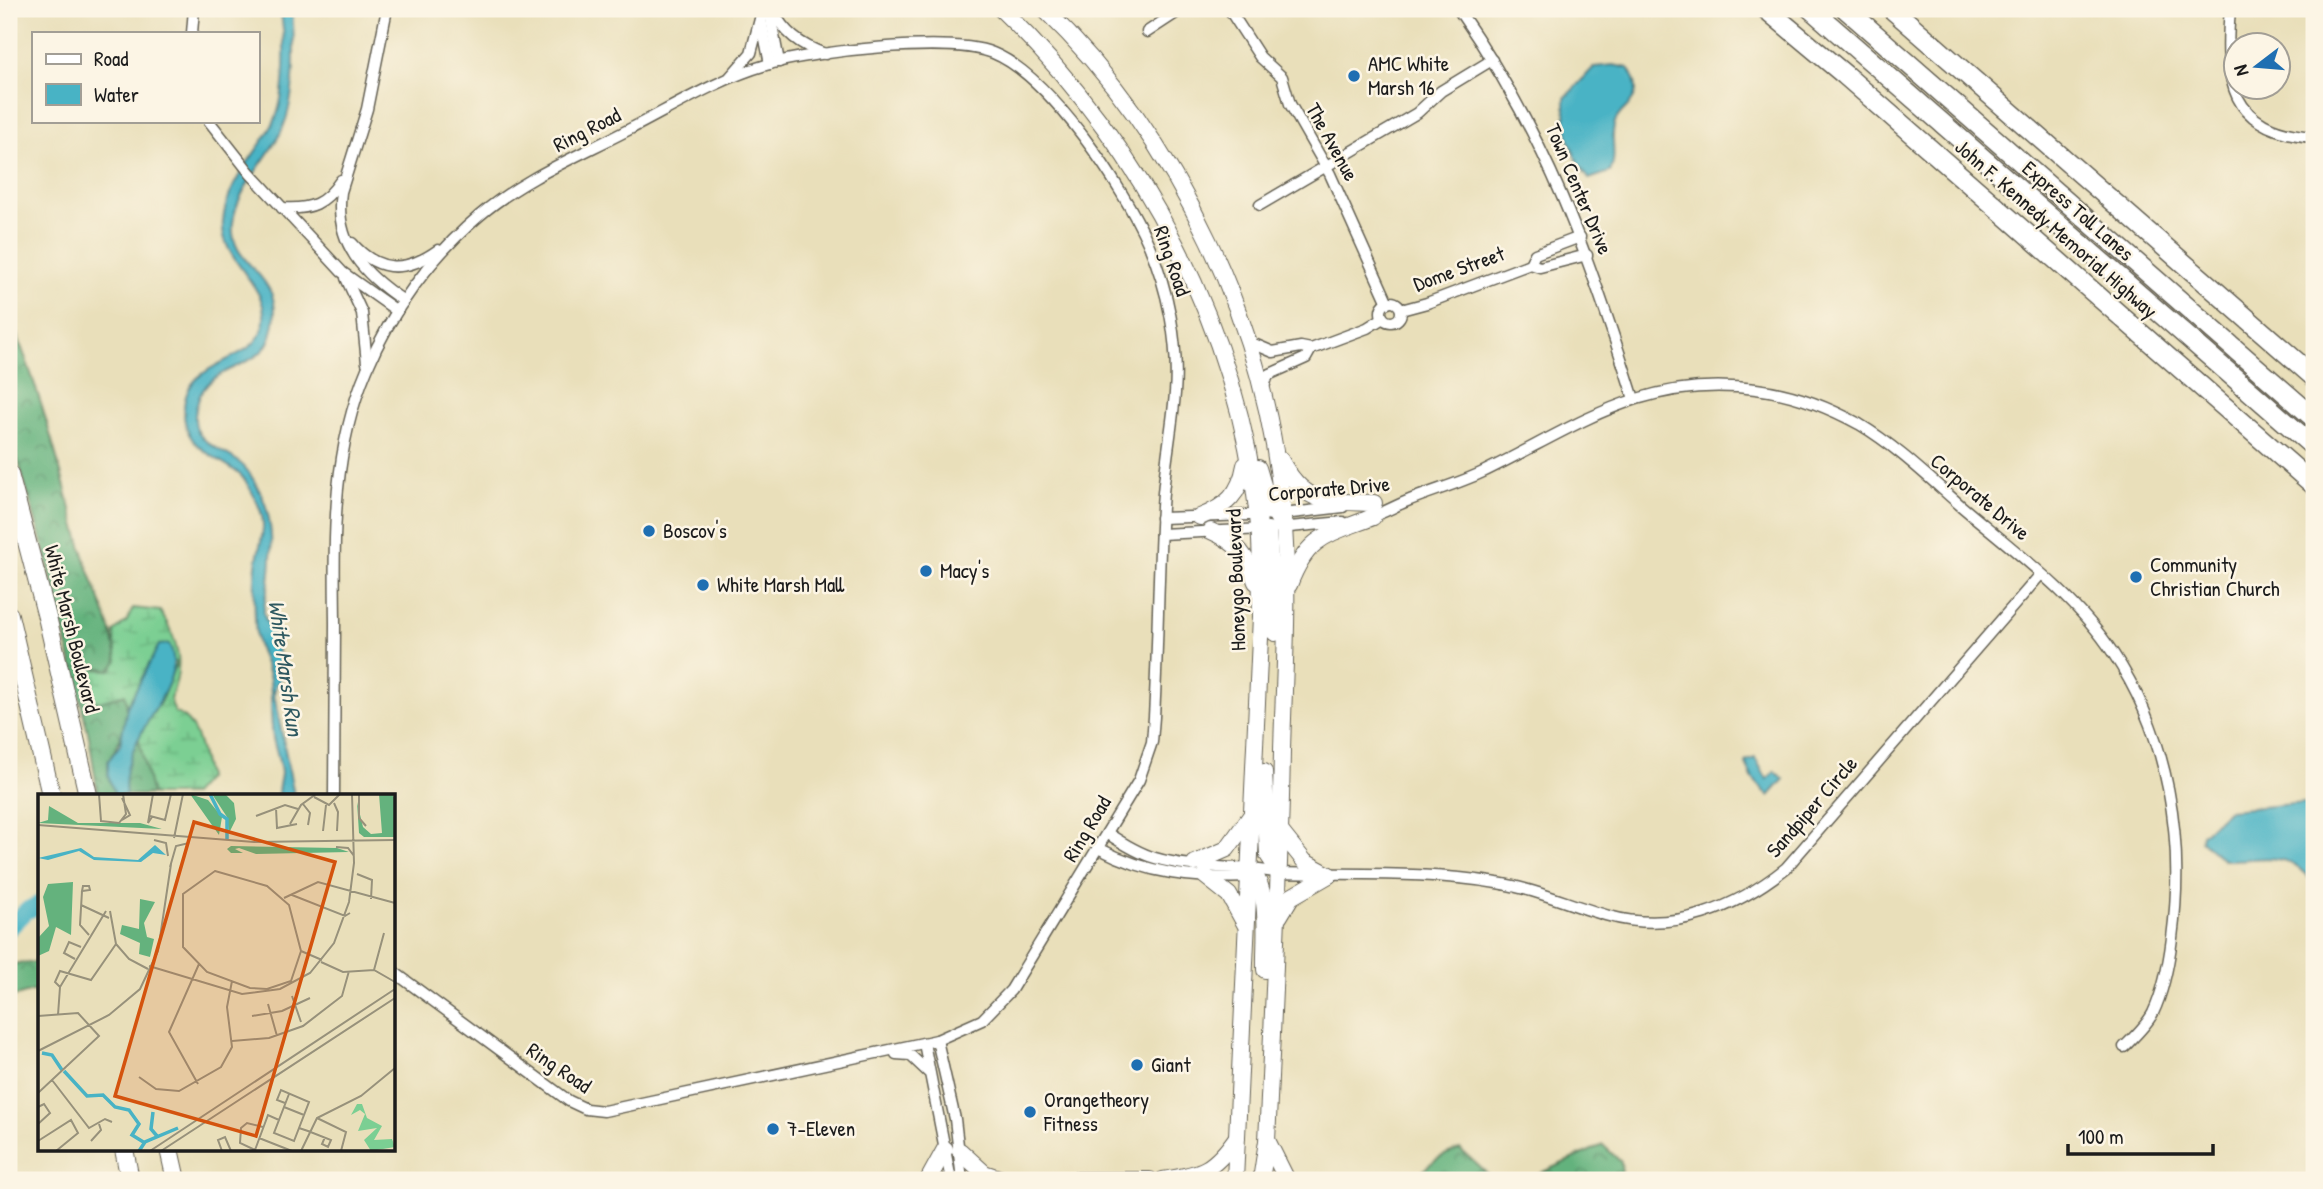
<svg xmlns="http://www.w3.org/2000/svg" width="2323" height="1189" font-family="'Patrick Hand',sans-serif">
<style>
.forest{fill:url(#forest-crowns);stroke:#40674c;stroke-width:2}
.wetland{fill:url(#wetland-marsh);stroke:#4c7658;stroke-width:2}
.water{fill:#48b3c5;stroke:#326870;stroke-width:2}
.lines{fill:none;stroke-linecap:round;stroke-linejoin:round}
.river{stroke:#48b3c5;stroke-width:18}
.minor-casing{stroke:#646053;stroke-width:13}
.secondary-casing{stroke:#646053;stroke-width:18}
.trunk-casing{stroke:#646053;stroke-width:20}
.motorway-casing{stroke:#646053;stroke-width:22}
.minor{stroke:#fff;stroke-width:10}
.secondary{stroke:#fff;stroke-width:16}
.trunk{stroke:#fff;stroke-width:18}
.motorway{stroke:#fff;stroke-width:19}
.poi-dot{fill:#1f6fb2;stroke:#fcf5e5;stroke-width:2.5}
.labels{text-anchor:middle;stroke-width:5;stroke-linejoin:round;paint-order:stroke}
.poi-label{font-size:21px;fill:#1c1c1c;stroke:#fcf5e5;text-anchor:start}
.street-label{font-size:21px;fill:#1c1c1c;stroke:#fcf5e5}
.water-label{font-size:23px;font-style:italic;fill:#2e5860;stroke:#fcf5e5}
.inset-river{fill:none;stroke:#48b3c5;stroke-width:3.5}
.inset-road{fill:none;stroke:#97917b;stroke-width:2}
.view{fill:#d4530e;fill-opacity:0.15;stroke:#d4530e;stroke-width:3.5}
.inset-edge{fill:none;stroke:#1c1c1c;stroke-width:3.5}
</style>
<defs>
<pattern id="forest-crowns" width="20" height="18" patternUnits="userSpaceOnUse" patternTransform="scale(1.75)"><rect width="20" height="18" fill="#64b27d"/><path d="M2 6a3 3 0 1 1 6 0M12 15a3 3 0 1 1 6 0" fill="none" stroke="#529066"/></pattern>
<pattern id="wetland-marsh" width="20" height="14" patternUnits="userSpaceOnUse" patternTransform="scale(1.75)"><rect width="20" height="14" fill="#7bcf93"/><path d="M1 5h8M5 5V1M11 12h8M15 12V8" fill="none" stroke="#6ab17e"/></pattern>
</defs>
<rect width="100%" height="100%" fill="#fcf5e5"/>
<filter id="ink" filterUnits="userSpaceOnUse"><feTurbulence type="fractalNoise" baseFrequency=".0143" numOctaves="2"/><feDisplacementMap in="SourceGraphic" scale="14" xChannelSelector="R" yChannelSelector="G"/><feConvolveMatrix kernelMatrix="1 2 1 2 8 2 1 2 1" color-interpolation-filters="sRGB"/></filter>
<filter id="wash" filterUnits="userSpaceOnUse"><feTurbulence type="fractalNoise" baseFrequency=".00686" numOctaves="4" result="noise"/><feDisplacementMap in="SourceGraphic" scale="28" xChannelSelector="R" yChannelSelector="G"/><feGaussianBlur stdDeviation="1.57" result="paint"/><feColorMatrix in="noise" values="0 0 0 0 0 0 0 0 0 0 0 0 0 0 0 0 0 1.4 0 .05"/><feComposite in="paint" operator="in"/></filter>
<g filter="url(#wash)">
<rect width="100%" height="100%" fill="#e9dfba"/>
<g class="forest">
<path d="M9,317C42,391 62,480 85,559C96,594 113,625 117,661L111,670L94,667L88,670L92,683L89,693L100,702L126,694C129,716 121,743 108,761L115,795H98L89,737L46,556L9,429Z"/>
<polygon points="138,736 152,795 126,795 123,777"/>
<polygon points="40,962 40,989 9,998 9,964"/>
<polygon points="1603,1145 1621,1162 1622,1177 1619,1180 1525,1180"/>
<path d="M1460,1149L1494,1180H1418C1426,1162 1442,1155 1460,1149Z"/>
</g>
<path class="wetland" d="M133,608L160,611C179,641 185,666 170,699L175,713C198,719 202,758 207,778L192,795H152L138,736L161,701L176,663L159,645L127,707L125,694L100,702L92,700L89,693L92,683L88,669L111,670L117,661L114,632L127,621Z"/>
<g class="water">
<path d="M280,9H292C295,45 297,102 280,134C265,162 236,191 233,223C228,271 291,271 271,336C259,375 199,359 195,416C193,444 224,449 240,463C247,468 252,477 256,484C274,514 273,548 269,582C268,592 263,602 264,613C265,621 269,625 272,632C279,647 279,662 282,678L276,685L274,694L294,795H278C278,788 280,781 281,774C281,764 275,749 273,738C270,719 272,699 270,680C268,666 259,654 257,640C254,624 254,582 256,566C258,547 268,528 260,509C255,497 248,481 238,473C213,453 183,449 184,409C185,359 251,364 262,330C276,285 219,265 223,221C227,181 255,157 273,124C287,98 286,37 280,9Z"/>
<path d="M1613,65L1628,68C1632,74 1636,82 1636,89C1636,104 1620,109 1615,122C1609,137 1618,156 1610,172L1589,179C1570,154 1564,129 1565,98L1594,67Z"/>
<path d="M169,644C192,686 117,736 126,795H115L108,776V761L120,745L127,707L159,645Z"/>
<polygon points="1755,758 1767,779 1775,771 1784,779 1769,796 1753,779 1745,762"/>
<path d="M2314,802V884C2286,847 2263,861 2223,860L2201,840L2202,834L2229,810Z"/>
</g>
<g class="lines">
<polyline class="river" points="9,928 26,911 40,904"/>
</g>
</g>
<g filter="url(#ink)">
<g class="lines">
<g class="minor-casing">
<g id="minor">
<path d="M387,9L367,109L341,192C334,243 364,275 404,301"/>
<polyline points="759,9 770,64"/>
<polyline points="769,9 779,62"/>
<path d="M772,9C784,33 800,45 825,54"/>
<polyline points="1229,9 1260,57 1282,77 1290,104 1330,174 1388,303"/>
<path d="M1458,9C1547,136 1588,253 1634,399"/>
<path d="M2230,9C2224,81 2229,131 2314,137"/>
<polyline points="1147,32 1182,9"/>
<polyline points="192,33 194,9"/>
<polyline points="730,77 751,53 760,19"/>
<polyline points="209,121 250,173 342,272 397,311"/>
<polyline points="1260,205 1417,113 1441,91 1492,60"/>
<path d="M282,208C311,210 325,204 341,180"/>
<polyline points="1580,237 1535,254 1530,264 1540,267 1587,255"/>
<path d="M352,243C378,273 406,273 438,250"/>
<polyline points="346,278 362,313 367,363"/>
<circle cx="1391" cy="312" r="10"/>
<polyline points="1401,310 1427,303 1530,264"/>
<polyline points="1247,341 1273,352 1301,347 1311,349 1367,328 1383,318"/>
<polyline points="1263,390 1268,375 1306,358 1311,349"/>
<path d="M1369,517C1382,514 1393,507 1405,502C1431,491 1458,484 1483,472C1578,426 1643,374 1756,389C1791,393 1828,407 1859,424C1896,446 1928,477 1960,505C2013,550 2075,595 2113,653C2169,737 2185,839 2172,938C2169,962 2164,990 2153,1013C2146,1026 2134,1037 2124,1047"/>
<polyline points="1161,518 1283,514 1343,507"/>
<polyline points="1279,528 1343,522"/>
<polyline points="1161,534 1263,529"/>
<path d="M334,795C334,738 335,680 335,623C334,535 332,451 367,369C391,311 431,257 479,216C522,179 578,156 628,130C673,107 718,79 766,65C811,51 952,36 993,53C1050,76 1124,188 1148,243C1168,289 1179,343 1175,393C1172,431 1164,468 1162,507C1158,577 1158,647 1154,717L1152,742L1139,780L1011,990L982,1020L937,1040L604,1111L586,1109L569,1101L394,972"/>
<path d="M1107,833C1122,843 1138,853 1155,858C1195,870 1239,865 1280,873C1349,875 1430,871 1497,883C1536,889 1572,906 1609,916C1674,934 1736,908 1786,868L2041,574"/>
<path d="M1098,848C1149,875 1195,879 1253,877"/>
<polyline points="937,1040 955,1119 962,1180"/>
<polyline points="924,1043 951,1180"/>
<polyline points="896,1054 910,1055 928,1072"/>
</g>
</g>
<g class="secondary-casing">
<g id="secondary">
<path d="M1001,9C1143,146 1239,328 1259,526C1262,556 1260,586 1261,616L1235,1180"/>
<path d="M1044,9C1179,139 1268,329 1283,515C1290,593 1284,672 1282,750C1280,880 1273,1011 1267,1141L1261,1180"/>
<path d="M1280,459C1305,506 1326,501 1374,503"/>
<polyline points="1258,468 1268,502 1282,525"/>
<path d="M1200,517C1227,506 1240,494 1245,465"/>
<polyline points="1268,530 1275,633"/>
<path d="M1211,531C1237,542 1247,556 1256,582"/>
<path d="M1289,585C1308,535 1327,535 1373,517"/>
<polyline points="1264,772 1268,855 1280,873"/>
<polyline points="1281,832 1305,862 1329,875"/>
<polyline points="1195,863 1227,849 1250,817"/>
<path d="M1249,867C1272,892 1264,937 1265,970"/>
<polyline points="1205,876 1229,895 1245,924"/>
<polyline points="1279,917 1291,897 1329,875"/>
<polyline points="1268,1142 1287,1180"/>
<polyline points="960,1151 984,1173 1005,1180"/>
<polyline points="928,1180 945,1149"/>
<polyline points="1074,1180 1150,1180"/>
<path d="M1163,1180C1203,1174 1214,1170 1237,1137"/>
</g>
</g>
<g class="trunk-casing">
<g id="trunk">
<polyline points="9,474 48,621 88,795"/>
<polyline points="9,615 51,795"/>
<polyline points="124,1149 130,1180"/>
<polyline points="169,1149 176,1180"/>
</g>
</g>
<g class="motorway-casing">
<g id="motorway">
<polyline points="1766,9 1845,75 2314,485"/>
<polyline points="1811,9 2314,447"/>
<polyline points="1846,9 2314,418"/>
<polyline points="1892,9 2314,377"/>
</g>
</g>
<use href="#minor" class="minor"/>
<use href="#secondary" class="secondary"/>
<use href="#trunk" class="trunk"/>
<use href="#motorway" class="motorway"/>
</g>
</g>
<g class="poi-dot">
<circle cx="1354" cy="76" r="7"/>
<circle cx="649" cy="531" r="7"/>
<circle cx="926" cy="571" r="7"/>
<circle cx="2136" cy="577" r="7"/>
<circle cx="703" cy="585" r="7"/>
<circle cx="1137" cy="1065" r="7"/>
<circle cx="1030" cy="1112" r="7"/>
<circle cx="773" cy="1129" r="7"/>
</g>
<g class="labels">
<g class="poi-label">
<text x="1368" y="71">AMC White<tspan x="1368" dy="24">Marsh 16</tspan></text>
<text x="663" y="538">Boscov's</text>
<text x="2150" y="572">Community<tspan x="2150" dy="24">Christian Church</tspan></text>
<text x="940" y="578">Macy's</text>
<text x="717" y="592">White Marsh Mall</text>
<text x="1151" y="1072">Giant</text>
<text x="1044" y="1107">Orangetheory<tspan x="1044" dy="24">Fitness</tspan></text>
<text x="787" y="1136">7-Eleven</text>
</g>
<g class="street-label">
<text transform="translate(587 130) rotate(-27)" y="7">Ring Road</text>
<text transform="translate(1332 142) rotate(61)" y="7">The Avenue</text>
<text transform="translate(1579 189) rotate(67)" y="7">Town Center Drive</text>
<text transform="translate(2078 211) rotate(41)" y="7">Express Toll Lanes</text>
<text transform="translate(2056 229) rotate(41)" y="7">John F. Kennedy Memorial Highway</text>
<text transform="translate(1172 261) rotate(71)" y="7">Ring Road</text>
<text transform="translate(1459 269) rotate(-20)" y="7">Dome Street</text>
<text transform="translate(1329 489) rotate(-5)" y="7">Corporate Drive</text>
<text transform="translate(1980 497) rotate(40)" y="7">Corporate Drive</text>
<text transform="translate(1236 580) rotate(-92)" y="7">Honeygo Boulevard</text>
<text transform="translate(72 629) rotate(76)" y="7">White Marsh Boulevard</text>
<text transform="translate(1812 807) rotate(-49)" y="7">Sandpiper Circle</text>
<text transform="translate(1087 829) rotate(-59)" y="7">Ring Road</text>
<text transform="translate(559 1068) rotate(34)" y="7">Ring Road</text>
</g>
<g class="water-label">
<text transform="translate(286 668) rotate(82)" y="8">White Marsh Run</text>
</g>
</g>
<g transform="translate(38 794)">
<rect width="357" height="357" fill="#e9dfba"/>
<path d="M152,0L170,6L184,23L181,41ZM174,0H187L196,9L198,25L191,39L189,23ZM341,0H354L357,5V43H326L321,39L319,8L325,33L333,40L344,39ZM11,12L40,29H102L124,35L0,29L10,26ZM193,52L299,54L311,58L218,60L201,54L197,55L205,59H193L189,55ZM35,88L33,141L18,133L11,157L0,162V144L11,132L5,103L10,90ZM102,105L117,108L106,129L109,143L116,145L112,163L101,160L102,149L82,140L84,131L101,135Z" fill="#64b27d"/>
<path d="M319,310H324L329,324L344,332L336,346L354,345L357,353L333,357L326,346L339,334L320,337L327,320L322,316L313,321Z" fill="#7bcf93"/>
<path d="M117,51L128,61L115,59L103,68L56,66L41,57L10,66L0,64L43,54L56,63L100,66Z" fill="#48b3c5"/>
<path class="inset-river" d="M172,0L182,20L189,25V45M4,259L14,261L24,276M26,277L49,302L65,301L77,313L91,316L101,330L94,341L107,349M115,318L113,335L119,342M101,357L107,348L140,334"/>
<path class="inset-road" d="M61,0L63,27L81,29L88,20L85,0M321,0V24L328,32M276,3L291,11L302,0M84,4L92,21L84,26M296,9L300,18L299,37M265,10L272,19L270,31M238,14L239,34L259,30M112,22L127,26L133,0M218,22L247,11L260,15M114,23L110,29L115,0M252,30L263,11L278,0M0,31L216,48L357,46M285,37L288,11M136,44L145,0M116,46L128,49L130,62M298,53L310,54L316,62M132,73L138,52L151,49M177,77L229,92L251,111L263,157L253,187L229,195L212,194L169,178L145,153V100ZM319,80L334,86L333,105M45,92H51L52,96L44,97ZM44,97L42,131L51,141M254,101L307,122L312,119M246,104L280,88L357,109M43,111L71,124M72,117L78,150L91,165L110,175M263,157L284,166M37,165L26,159L31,148L43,153M283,168L305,178L336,176L357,188M111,172L204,200L242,195L272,179L296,149L311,108L316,69L314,0M336,176L346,139M22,193L17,188L22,177L53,186L78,150M254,202L263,228M230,210L239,242M20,221L22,193L68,117M0,222L40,219L61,242L0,299M214,222L244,217L272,204M194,247L231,244L265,232L304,202L311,177M0,257L71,221L102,195L120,157L133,70M101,283L118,295L141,297L183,273L194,253L189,213L194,187M14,286L51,334L67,325L74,328M160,290L131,238L161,170M247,309L239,306L243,296L271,308L256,347L236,339L251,300M0,313L6,310L12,319L0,330M246,313L266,321M279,324L308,338L303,357M261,334L270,337L293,346L290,353L284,350L287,343M221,344L254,357M0,347L33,326L40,339L18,357M53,347L63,336L61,330M217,356L202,349L203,334L209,329L225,333M217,356L230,321L241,326M112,357L357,195M123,357L357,204M184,357L180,346L187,343L193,357M263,357L279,324L323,302L357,274"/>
<path class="view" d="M156,28L297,68L218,342L77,302Z"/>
<rect width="357" height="357" class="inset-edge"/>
</g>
<rect width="2323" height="1189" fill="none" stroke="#fcf5e5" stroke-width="35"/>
<rect x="32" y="32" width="228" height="91" fill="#fcf5e5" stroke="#a29e95" stroke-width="2"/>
<rect x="46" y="54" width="35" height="10" fill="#ffffff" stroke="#a29e95" stroke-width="2"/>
<text x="94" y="66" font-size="21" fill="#1c1c1c">Road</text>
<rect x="46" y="84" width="35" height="21" fill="#48b3c5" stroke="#a29e95" stroke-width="2"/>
<text x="94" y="102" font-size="21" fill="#1c1c1c">Water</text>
<g transform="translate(2257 66) rotate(254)"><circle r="33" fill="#fcf5e5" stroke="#a29e95" stroke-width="2"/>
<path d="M0-5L12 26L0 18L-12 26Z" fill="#1f6fb2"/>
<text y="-10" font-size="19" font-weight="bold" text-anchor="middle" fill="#1c1c1c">N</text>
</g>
<path d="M2068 1144v10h145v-10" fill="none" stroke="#1c1c1c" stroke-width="3.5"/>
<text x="2078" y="1144" font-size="21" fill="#1c1c1c" stroke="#fcf5e5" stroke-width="5" paint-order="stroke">100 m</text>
</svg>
